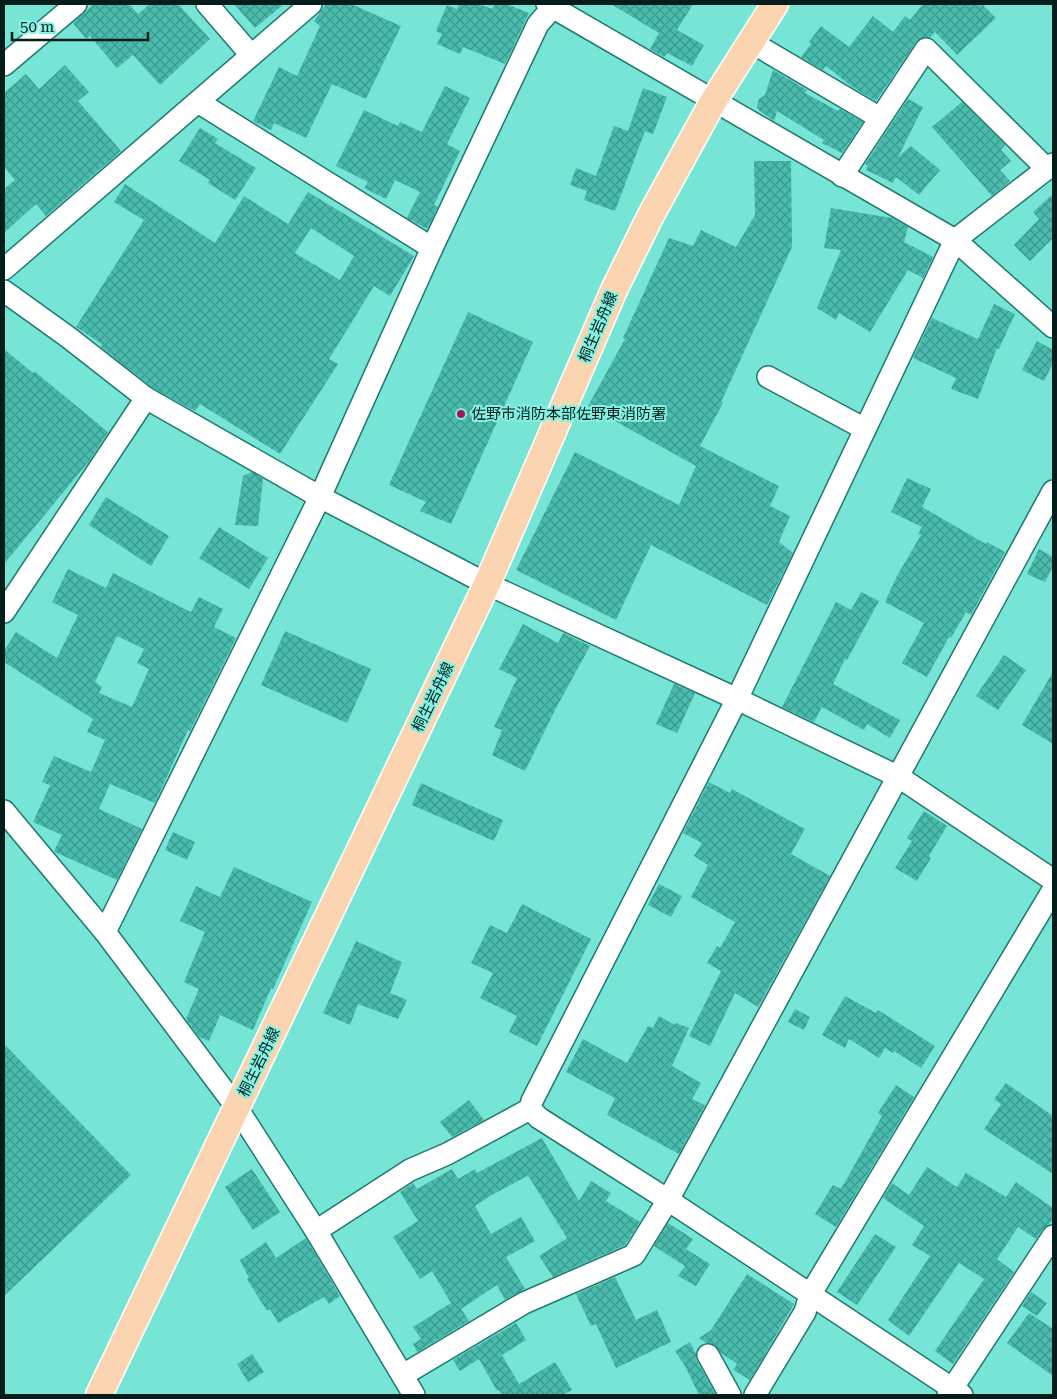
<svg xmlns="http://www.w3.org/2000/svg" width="1057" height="1399" font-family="'Roboto Serif','Noto Sans JP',serif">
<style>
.building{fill:url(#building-cross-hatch);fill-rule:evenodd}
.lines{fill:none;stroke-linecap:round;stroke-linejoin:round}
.minor-casing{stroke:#1e7a6f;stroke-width:24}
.major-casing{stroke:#fff;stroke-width:29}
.minor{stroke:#fff;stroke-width:21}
.major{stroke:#fbd5b2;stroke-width:26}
.poi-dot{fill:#a61451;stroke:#84f2e2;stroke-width:2}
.labels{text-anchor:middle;stroke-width:4;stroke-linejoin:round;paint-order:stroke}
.street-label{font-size:15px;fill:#041d1a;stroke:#84f2e2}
.poi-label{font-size:15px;fill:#041d1a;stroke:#84f2e2;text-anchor:start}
</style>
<defs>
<pattern id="building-cross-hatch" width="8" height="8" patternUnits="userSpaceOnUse" patternTransform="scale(1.25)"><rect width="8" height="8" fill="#49bcad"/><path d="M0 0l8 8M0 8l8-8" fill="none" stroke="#3b988c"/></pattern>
</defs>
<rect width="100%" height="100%" fill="#76e5d5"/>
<g class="building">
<polygon points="94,4 129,4 138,14 150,4 178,4 210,39 160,85 133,55 117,68 90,36 86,39 73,23"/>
<polygon points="234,4 284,4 255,28"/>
<polygon points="326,4 351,4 401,26 366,99 332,84 306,138 274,123 271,130 253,121 279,67 297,76 320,26 314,21"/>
<polygon points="459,4 479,4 492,9 495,4 506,4 529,13 505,64 463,47 460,54 437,44 442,34 436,31 447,5 457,9"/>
<polygon points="611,4 693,4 677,30 704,45 692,66 667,53 664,57 650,49 659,33"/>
<polygon points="923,4 982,4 996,18 957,55 935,32 930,38 921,38 916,42 876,101 851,86 826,66 823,70 801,57 811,44 809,42 821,26 849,47 873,16 893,32 905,16 910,20"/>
<polygon points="65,65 89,92 78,101 121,151 46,216 36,204 4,233 4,189 15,180 4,167 4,93 26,74 39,89"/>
<polygon points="773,70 807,90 805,93 838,111 840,109 863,122 842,153 822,143 824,140 777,111 774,121 759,110 757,107 758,102 759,99 765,95"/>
<polygon points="445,86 470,98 447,144 460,151 434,205 438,207 427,229 407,218 420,192 395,180 386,199 364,188 368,182 336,166 364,110 398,126 400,122 422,132"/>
<polygon points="643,88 667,97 653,134 645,131 615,211 584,200 587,191 570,185 576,168 596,176 614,126 628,131"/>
<polygon points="908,99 923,107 898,157 911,146 940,170 919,195 896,177 893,183 866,170 868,166 865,164"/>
<polygon points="962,102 1005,145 1001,150 1011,161 1000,170 1010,181 992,196 932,127"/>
<polygon points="200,128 218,139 215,143 256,168 235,200 208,183 210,180 179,161"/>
<polygon points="754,161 791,161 792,247 721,402 723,403 700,446 779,486 770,506 790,516 779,542 793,553 767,605 651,545 616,620 516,570 575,452 679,505 696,466 588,406 625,339 623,338 669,238 693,246 701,230 736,247 755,215"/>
<path d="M125,184L215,243L244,196L288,224L308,192L414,256L390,296L374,286L329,359L338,364L280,454L200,404L195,411L153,388L101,347L102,344L76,327L144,220L114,202ZM311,228L354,256L340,280L295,253Z"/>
<polygon points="1053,194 1053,238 1030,261 1014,245 1039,219 1033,212"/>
<polygon points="831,208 892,218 908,227 904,242 933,257 923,278 908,270 870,332 839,313 836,320 817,308 841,250 824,248"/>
<polygon points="994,304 1015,314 999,349 997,348 978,399 951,389 956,378 913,358 932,318 978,339"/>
<polygon points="468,312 533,342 451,524 420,511 426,502 389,485"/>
<polygon points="1037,341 1053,350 1053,363 1044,381 1022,370"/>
<polygon points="4,349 33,373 34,371 108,432 90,460 4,564"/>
<polygon points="252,472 263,479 258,526 235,525 243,476"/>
<polygon points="907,478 931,489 922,507 986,544 987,542 1005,552 971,615 966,612 951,638 949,637 927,677 902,663 924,623 885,602 897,576 921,535 918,534 922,527 891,512"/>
<polygon points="106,497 169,536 151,566 89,525"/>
<polygon points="219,527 268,558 249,589 199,558"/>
<polygon points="1039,549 1053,557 1053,566 1045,582 1027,574"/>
<path d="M68,569L106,588L113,573L191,612L199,597L223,609L214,627L236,638L190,731L188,730L155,803L110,784L99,809L142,829L117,880L55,852L54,851L62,835L33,822L50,785L42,782L54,756L91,772L105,740L87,732L93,719L4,662V651L16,632L57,658L78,615L52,602ZM117,636L144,649L137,663L149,669L132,707L99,693L102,687L95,682Z"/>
<polygon points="861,592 879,601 847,660 845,659 833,684 900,720 890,738 867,724 864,730 822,707 814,722 782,707 836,602 851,610"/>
<polygon points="523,624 558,643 563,633 590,646 555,710 525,771 492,755 502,730 494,727 517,678 499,669"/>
<polygon points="285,631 371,669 347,723 261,685"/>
<polygon points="1004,655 1026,670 998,710 976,696"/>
<polygon points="1053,672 1053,744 1022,725"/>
<polygon points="674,684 695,693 677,733 656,724"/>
<polygon points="709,782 730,793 732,789 805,829 791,854 830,876 758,1007 735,993 710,1046 689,1036 721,971 707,963 717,946 720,948 735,922 691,897 708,865 694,856 702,843 683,833"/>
<polygon points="421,783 503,820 494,841 412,805"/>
<polygon points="924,811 947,826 929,856 931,858 917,881 895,868 912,841 907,838"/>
<polygon points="173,832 195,842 187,860 165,850"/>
<polygon points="234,867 312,902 273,989 271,988 253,1030 220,1015 209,1041 199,1037 186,1019 199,989 184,982 205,932 180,921 196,886 220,897"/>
<polygon points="659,884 682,896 671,917 648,905"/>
<polygon points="522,904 591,939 537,1046 509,1032 517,1016 480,998 493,973 471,963 490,925 507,933"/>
<polygon points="356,941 402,962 390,993 407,1000 398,1019 358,1004 350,1025 323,1013"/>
<polygon points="845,996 876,1013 878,1010 935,1046 921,1068 894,1051 893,1053 885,1048 879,1058 849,1039 845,1048 822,1035"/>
<polygon points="795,1009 810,1017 804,1030 788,1022"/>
<polygon points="659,1016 675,1025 676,1023 689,1028 672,1066 701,1083 692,1099 705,1105 679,1154 607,1115 615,1098 566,1072 583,1039 627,1063 648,1026 653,1028"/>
<polygon points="4,1044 131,1175 4,1296"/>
<polygon points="1006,1083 1053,1116 1053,1174 984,1129 1001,1104 994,1099"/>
<polygon points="896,1085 914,1097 836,1227 815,1214 833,1185 841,1189 882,1116 878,1113"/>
<polygon points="469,1100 484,1120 452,1137 440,1122"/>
<polygon points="542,1138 579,1201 591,1181 611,1193 606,1201 640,1222 625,1245 553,1277 539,1256 567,1238 529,1177 527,1176 490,1196 475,1206 491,1234 521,1217 535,1241 506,1257 525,1289 505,1300 497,1285 461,1309 469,1321 417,1352 413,1344 421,1339 413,1327 451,1303 432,1271 420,1279 393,1237 418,1221 400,1192 413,1183 417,1189 452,1169 458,1179 475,1169 477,1173"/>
<polygon points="927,1167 957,1187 966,1173 1006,1197 1016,1182 1053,1208 1053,1219 1049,1224 1043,1229 1036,1239 1018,1227 997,1259 1014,1272 953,1364 935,1351 984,1279 959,1263 909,1336 888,1320 930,1256 912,1245 924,1226 883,1198 892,1183 909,1195"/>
<polygon points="252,1169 280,1212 253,1230 225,1187"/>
<polygon points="668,1223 693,1239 686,1249 710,1264 696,1286 678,1276 685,1266 654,1246"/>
<polygon points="875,1234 896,1247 857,1305 837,1292"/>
<polygon points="306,1238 340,1296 329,1304 324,1297 278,1323 270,1309 267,1311 247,1279 249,1278 240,1260 266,1242 276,1258"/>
<polygon points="747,1274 794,1304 750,1380 733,1370 737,1364 721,1353 715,1345 706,1343 699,1338 711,1330"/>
<polygon points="615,1277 636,1320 657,1310 671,1342 616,1368 596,1324 591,1326 576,1294"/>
<polygon points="1031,1292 1047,1303 1037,1316 1022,1306"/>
<polygon points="1029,1313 1053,1329 1053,1376 1007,1343"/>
<polygon points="516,1323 526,1340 502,1355 519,1384 555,1362 572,1390 562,1395 500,1395 502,1395 499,1390 497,1391 479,1359 460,1371 453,1360"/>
<polygon points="690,1342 696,1354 697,1361 716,1395 699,1395 685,1366 675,1351"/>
<polygon points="252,1354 264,1372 248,1382 237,1364"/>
</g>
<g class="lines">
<g class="minor-casing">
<g id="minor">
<polyline points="207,4 251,55"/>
<polyline points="547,4 955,240 1053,327"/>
<polyline points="751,42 880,118"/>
<polyline points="4,65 76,4"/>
<polyline points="198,102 432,248"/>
<polyline points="842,176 926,49 1047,169"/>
<polyline points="4,269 311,4"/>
<polyline points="4,291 68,337 146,398 320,497 487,584 737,699 899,777 1053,880"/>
<polyline points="768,377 865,429"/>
<polyline points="4,612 146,398"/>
<polyline points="4,811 105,932 237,1108 316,1231 414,1395"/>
<polyline points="105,932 320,497 432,248 538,24 556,4"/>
<polyline points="316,1231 410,1170 447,1154 530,1109"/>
<polyline points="708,1355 730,1395"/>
<polyline points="403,1375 524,1303 634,1255 668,1200 1053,491"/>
<polyline points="755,1395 805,1312 810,1295 1053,890"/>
<polyline points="948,1395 1053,1236"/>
<polyline points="962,1395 668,1200 539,1118 530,1109 532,1101 737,699 955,240 1053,164"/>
</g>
</g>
<g class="major-casing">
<polyline id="major" points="99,1395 487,584 614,290 651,215 714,100 775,4"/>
</g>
<use href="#minor" class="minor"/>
<use href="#major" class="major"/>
</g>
<circle class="poi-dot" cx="461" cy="414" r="5"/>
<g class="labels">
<g class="street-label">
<text transform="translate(598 327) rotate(-67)" y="5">桐生岩舟線</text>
<text transform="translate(433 697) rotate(-64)" y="5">桐生岩舟線</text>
<text transform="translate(259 1062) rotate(-64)" y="5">桐生岩舟線</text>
</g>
<g class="poi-label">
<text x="471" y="419">佐野市消防本部佐野東消防署</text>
</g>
</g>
<rect width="1057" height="1399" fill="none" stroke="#041d1a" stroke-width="10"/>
<path d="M12 32v8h136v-8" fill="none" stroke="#041d1a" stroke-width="2.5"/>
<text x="20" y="32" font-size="15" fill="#041d1a" stroke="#84f2e2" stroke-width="4" paint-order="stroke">50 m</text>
</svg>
